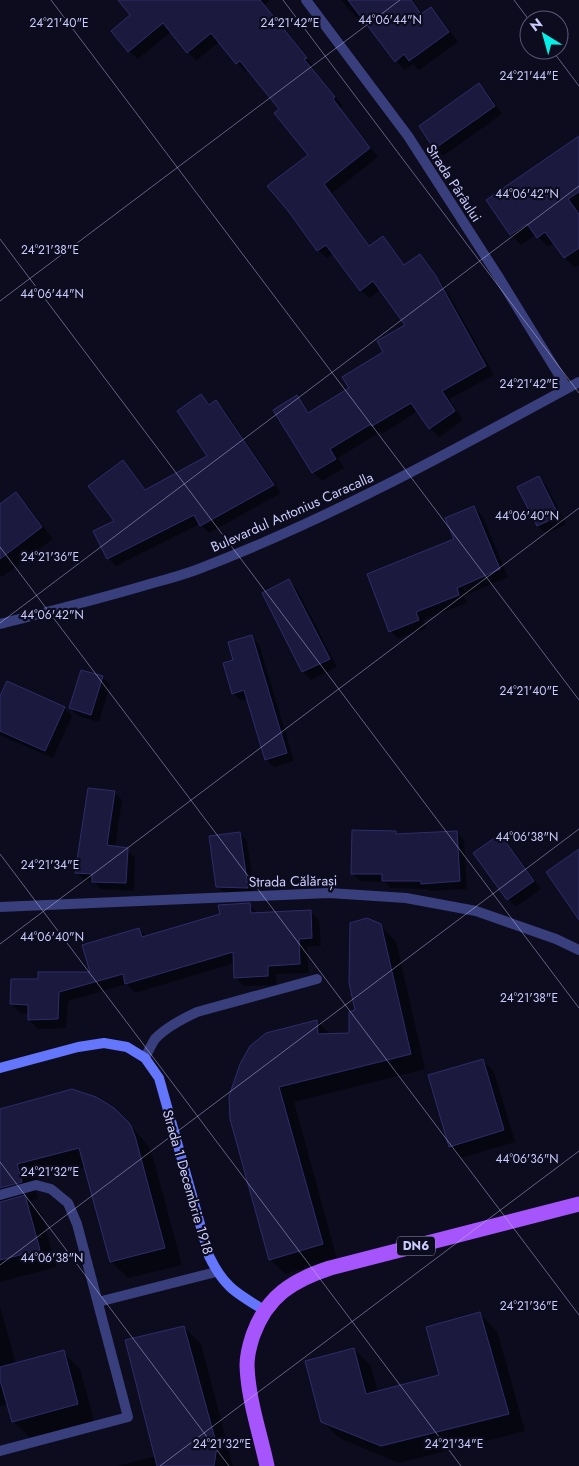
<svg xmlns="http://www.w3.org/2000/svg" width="579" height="1466" font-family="Jost,sans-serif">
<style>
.shadow{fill:#0007}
.building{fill:#1b193e;stroke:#2f2c6a}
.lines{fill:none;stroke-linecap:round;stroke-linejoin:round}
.lane{stroke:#393f7c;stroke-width:10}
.street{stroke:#393f7c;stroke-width:10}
.secondary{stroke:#6476fb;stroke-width:10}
.primary{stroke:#a555fb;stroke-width:15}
.ticks{fill:none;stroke:#cbccfe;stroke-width:1;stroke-opacity:0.45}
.labels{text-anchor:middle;stroke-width:4.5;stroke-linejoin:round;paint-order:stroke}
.shield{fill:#0d0c1e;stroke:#9292bb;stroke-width:1}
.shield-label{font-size:12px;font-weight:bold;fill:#cbccfe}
.street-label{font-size:14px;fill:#cbccfe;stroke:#0d0c1e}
.ticks-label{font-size:12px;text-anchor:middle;fill:#cbccfe;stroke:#0d0c1e;stroke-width:4.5;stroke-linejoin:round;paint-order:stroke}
</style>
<rect width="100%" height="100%" fill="#0d0c1e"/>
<g class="shadow">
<polygon points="119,0 270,0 264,5 314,67 312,68 343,106 340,108 378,157 332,193 370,247 383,238 406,266 420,255 428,264 444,286 494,375 449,399 463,420 439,437 430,428 418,411 382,434 380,432 338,458 344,468 322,481 313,472 275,410 296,396 310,413 351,388 385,352 407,325 381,290 369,298 361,290 334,253 327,258 318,250 310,155 280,109 249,69 245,72 219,42 196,61 171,32 138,59 129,51 132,15"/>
<polygon points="341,0 412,0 423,14 431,8 440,18 458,42 419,70 413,64 405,70 396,61 363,17 359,21"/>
<polygon points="479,84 487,92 502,114 443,156 435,148"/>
<polygon points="579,137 579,209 578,210 579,212 579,265 575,268 565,258 554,242 548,247 536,234 521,245 511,235 488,200"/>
<polygon points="201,395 211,405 216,402 224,409 281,493 209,533 200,524 116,566 108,558 116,521 122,462 146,490 209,456"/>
<polygon points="538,477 546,485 566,524 546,534 538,526"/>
<polygon points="16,494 27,505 53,539 2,577 0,575 0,505"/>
<polygon points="474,507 482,515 508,577 464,596 467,603 423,620 427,628 398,639 390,631 456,539"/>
<polygon points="289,581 297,589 337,667 311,680 303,672 264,594"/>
<polygon points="251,636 259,644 294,761 274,767 266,759 248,699 241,701 233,693 235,661"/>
<polygon points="102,677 110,685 99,722 78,716 70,708"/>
<polygon points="0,699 64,708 72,716 53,758 0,735"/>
<polygon points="114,792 122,800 115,848 127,850 135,858 134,891 101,889 92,881 84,880 76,872"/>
<polygon points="396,832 400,835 456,832 464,840 467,889 430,891 427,889 391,888 384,882 360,881 352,873"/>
<polygon points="239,833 247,841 255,895 225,894 217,886"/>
<polygon points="500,835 508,843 541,889 516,907 508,899 475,853"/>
<polygon points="249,905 259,914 310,911 319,920 321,946 307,947 309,973 276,974 277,985 244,986 235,977 235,963 135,993 127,984 68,1001 66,1028 38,1029 29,1020 29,1013 20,1013 11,1004 40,981 92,973 139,929 147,937"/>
<polygon points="380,925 396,941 425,1069 294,1102 337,1259 285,1274 270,1259 231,1120 317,1021 331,1035 350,1035"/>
<polygon points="483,1060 494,1072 515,1142 461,1158 450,1146"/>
<polygon points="0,1110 131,1126 146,1143 152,1154 182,1265 128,1278 111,1261 86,1167 33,1181 38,1199 29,1201 42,1214 56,1267 0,1282"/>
<polygon points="0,1306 16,1364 63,1352 80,1369 94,1421 30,1438 13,1421 8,1404 0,1406"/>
<polygon points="480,1314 497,1331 525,1431 399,1463 339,1438 322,1421 354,1349 371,1366 378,1393 441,1376"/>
<polygon points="184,1327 201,1344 233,1466 117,1466 156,1456"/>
</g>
<g class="building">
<polygon points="118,0 260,0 307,58 304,59 335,97 333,99 370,148 324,184 369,246 383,236 404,265 420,254 436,276 486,366 442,391 455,411 429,429 411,403 372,426 371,424 330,449 336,459 312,473 273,410 297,395 308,413 349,388 342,377 383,352 377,341 405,325 373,281 360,291 326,245 317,251 289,212 267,186 308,155 274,113 279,109 240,61 236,64 211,33 187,53 163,23 128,52 111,31 130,15"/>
<polygon points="348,0 411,0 421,14 431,7 449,32 409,61 404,54 395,62"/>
<polygon points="479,83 495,106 434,149 419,126"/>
<polygon points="579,136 579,192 568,199 579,214 579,248 564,258 545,232 537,238 527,224 510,235 486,200"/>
<polygon points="201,394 209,405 216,400 274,485 200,526 194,515 107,559 93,531 114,521 88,486 123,460 145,490 207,456 177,411"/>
<polygon points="539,476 559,516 537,526 517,487"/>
<polygon points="16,492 42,527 0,559 0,504"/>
<polygon points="474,506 500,569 457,588 459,595 416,612 419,620 389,632 367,574 454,539 445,518"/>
<polygon points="289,579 330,659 302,672 262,593"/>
<polygon points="252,635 287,753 265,760 244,690 232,694 223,663 233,660 228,642"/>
<polygon points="81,670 103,676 91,715 69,708"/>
<polygon points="7,681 65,707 45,751 0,731 0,696"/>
<polygon points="88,788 115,791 107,845 128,848 126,883 92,882 92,874 75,873"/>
<polygon points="352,830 396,831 396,834 457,831 460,881 421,884 421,881 382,881 382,874 351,874"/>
<polygon points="240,832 248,888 216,887 209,836"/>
<polygon points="500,834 534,881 507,900 473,853"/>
<polygon points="579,849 579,920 546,872"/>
<polygon points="250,903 251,913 311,910 312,938 299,939 300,964 268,966 268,976 234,978 233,952 125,984 123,974 59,992 58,1019 28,1020 28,1005 10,1004 11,979 38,979 38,972 90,972 82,945 139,928 142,937 220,914 218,905"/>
<polygon points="367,918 381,924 411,1054 279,1087 323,1244 269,1260 230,1119 229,1096 240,1064 250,1046 266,1033 317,1020 318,1034 349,1033 349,1012 355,1010 349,983 350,923"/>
<polygon points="483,1059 504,1130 449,1147 428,1075"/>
<polygon points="72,1089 96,1097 114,1108 130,1124 135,1136 165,1248 110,1262 79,1148 17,1164 22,1182 0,1188 0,1109"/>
<polygon points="25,1195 40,1250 0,1260 0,1202"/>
<polygon points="480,1312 509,1414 381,1446 321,1422 305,1361 354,1348 366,1394 439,1375 426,1327"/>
<polygon points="184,1326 217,1446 214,1466 157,1466 125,1340"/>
<polygon points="64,1350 78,1404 12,1422 0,1380 0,1367"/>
</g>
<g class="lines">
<g class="lane">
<path d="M145,1058C148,1052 151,1045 155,1039C166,1027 182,1019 197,1012L317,979"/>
<polyline points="0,1195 36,1185 51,1189 68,1203 77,1224 128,1417 0,1451"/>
<polyline points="98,1302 216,1272"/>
</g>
<g class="street">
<polyline points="306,0 408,136 498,276 567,388"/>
<path d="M0,624C51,611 103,598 153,583C168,579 182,575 196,570C330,519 454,450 579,382"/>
<polyline points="0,907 329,893 406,898 476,911 556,939 579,950"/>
</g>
<path class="secondary" d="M0,1068L78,1047L104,1043L127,1047L145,1058L159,1078L209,1256C224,1287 236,1293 264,1310"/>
<path class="primary" d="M267,1466C260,1433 248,1399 247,1365C247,1355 250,1344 253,1335C267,1296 293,1280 330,1268L579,1204"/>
</g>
<path class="ticks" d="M51,0L579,700M283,0L579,393M514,0L529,20M552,50L579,86M0,239L579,1008M0,301L400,0M0,547L579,1315M0,623L579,186M0,854L461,1466M0,944L579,508M0,1162L229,1466M0,1265L579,829M160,1466L579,1151"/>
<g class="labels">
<rect class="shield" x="397" y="1236.5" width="38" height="19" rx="4"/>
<g class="shield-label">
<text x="416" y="1250">DN6</text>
</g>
<g class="street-label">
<text transform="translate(454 183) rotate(57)" y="5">Strada Pârâului</text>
<text transform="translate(292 512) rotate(-24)" y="5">Bulevardul Antonius Caracalla</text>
<text transform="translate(293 881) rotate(-1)" y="5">Strada Călărași</text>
<text transform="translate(188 1182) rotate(74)" y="5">Strada 1 Decembrie 1918</text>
</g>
</g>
<g class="ticks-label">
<text x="390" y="24">44°06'44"N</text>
<text x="59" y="27">24°21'40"E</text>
<text x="290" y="27">24°21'42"E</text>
<text x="529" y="80">24°21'44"E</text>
<text x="527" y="198">44°06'42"N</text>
<text x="50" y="254">24°21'38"E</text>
<text x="52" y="298">44°06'44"N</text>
<text x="529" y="388">24°21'42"E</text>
<text x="527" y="520">44°06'40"N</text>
<text x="50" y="561">24°21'36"E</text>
<text x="52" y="619">44°06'42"N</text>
<text x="529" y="695">24°21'40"E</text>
<text x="527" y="841">44°06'38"N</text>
<text x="50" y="869">24°21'34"E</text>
<text x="52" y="941">44°06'40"N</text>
<text x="529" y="1002">24°21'38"E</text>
<text x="527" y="1163">44°06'36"N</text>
<text x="50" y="1176">24°21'32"E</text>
<text x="52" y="1262">44°06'38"N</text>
<text x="529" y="1310">24°21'36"E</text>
<text x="222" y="1448">24°21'32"E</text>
<text x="454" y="1448">24°21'34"E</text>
</g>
<g transform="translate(544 35) rotate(323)"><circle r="24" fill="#0d0c1e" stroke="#595978"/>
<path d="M0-4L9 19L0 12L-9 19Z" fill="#06eee5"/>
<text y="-8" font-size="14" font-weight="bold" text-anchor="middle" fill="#cbccfe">N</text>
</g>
</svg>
